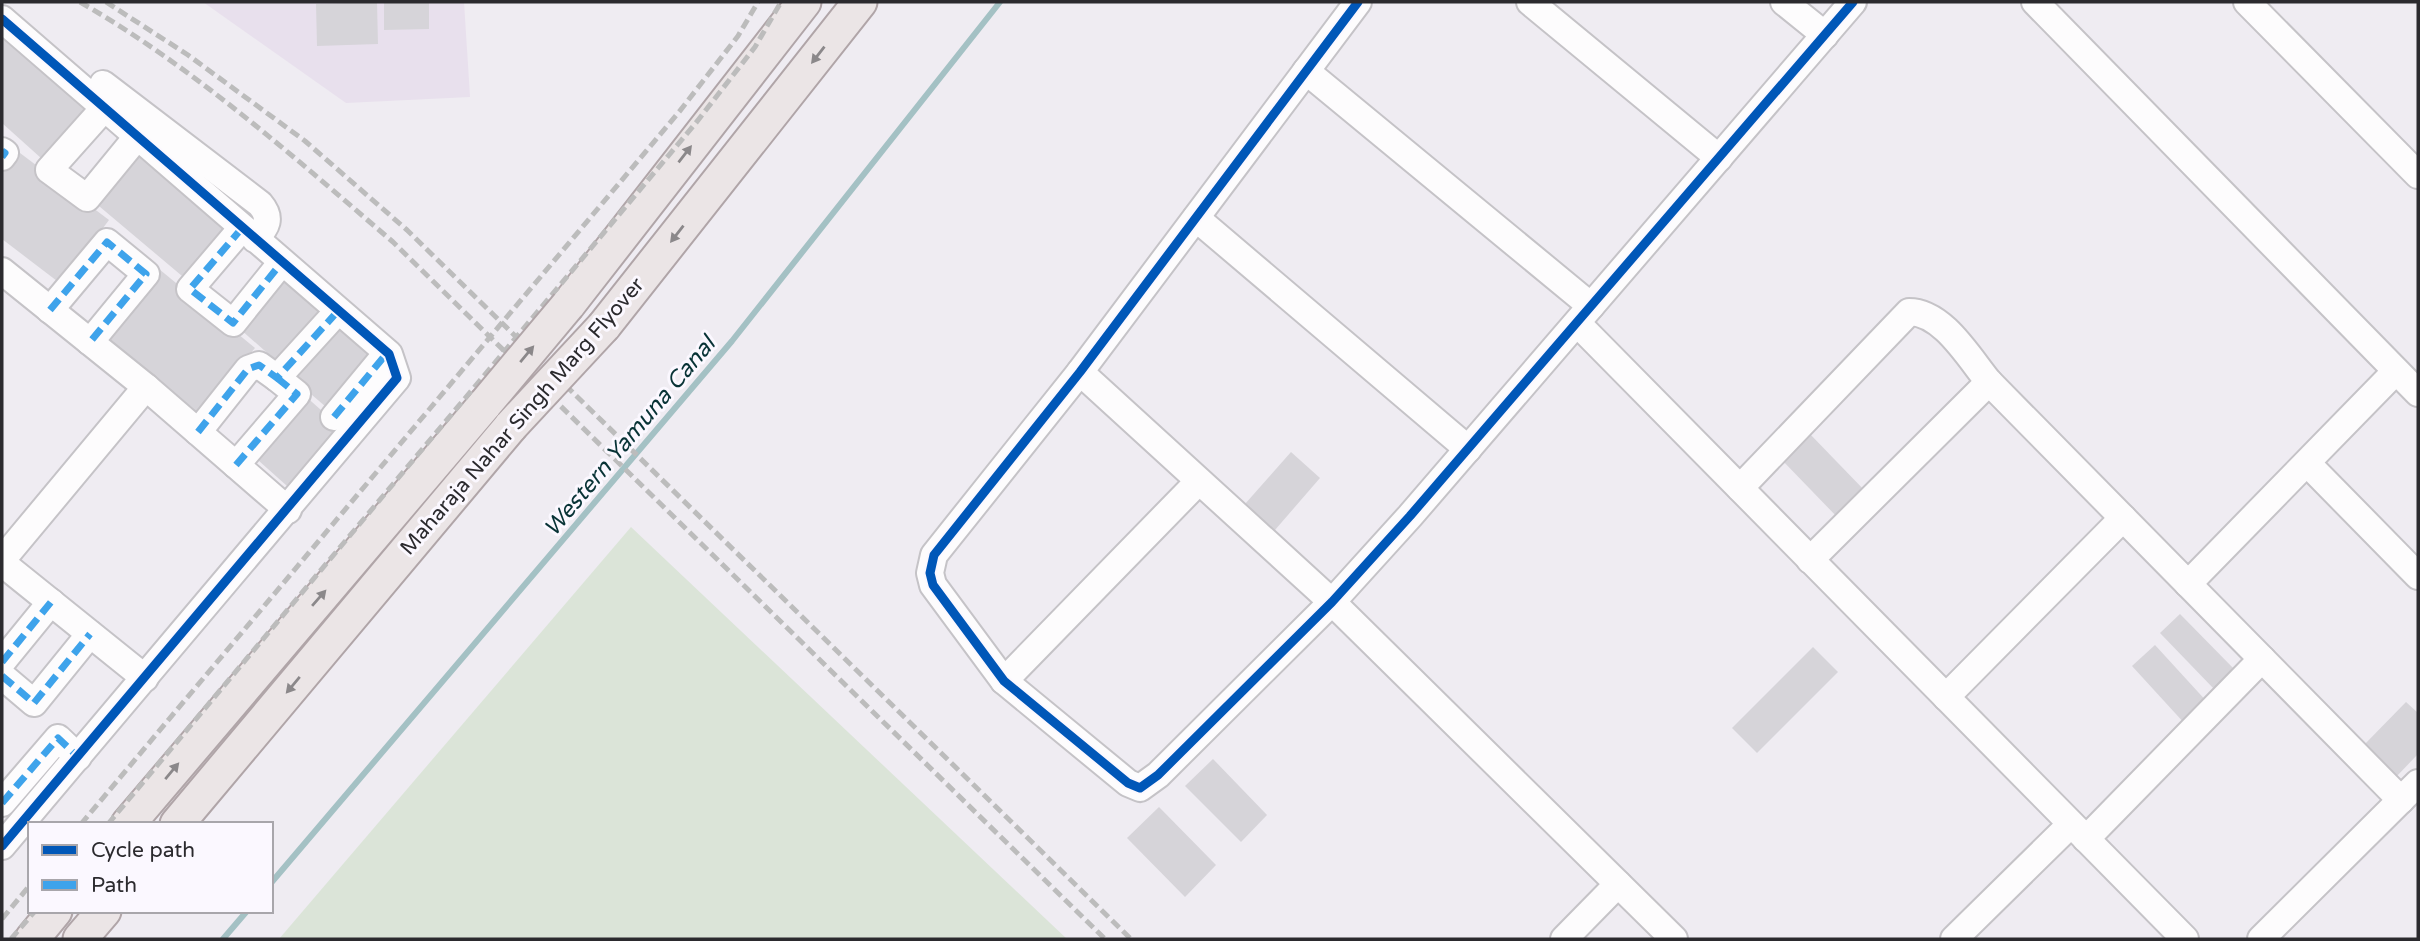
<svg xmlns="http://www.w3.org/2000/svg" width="2420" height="941" font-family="'Varela Round',sans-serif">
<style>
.industrial{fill:#e8e0ed}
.green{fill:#dbe4d8}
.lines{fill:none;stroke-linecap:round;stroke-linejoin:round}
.stream{stroke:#a4c1c4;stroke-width:6}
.building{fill:#d6d4d9}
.minor-casing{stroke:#c5c3c7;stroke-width:30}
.major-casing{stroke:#b0a5a8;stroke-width:37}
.minor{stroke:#fdfcfd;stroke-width:26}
.major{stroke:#ebe5e6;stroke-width:33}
.rail{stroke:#bcbcbc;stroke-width:5;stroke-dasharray:10 5;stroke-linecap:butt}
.major-bridge-casing{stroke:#b0a5a8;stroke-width:37;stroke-linecap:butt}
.major-bridge{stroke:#ebe5e6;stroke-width:33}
.quiet{stroke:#3ea3eb;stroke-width:7;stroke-dasharray:14 7;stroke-linecap:butt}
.cycleway-casing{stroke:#fbf8ff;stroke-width:13}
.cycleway{stroke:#0057b8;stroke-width:9}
.oneway{fill:#8b888a}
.labels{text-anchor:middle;stroke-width:6;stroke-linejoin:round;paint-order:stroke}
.street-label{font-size:21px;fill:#2b2a2e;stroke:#fbf8ff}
.water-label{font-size:23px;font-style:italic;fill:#083336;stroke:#fbf8ff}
</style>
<rect width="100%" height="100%" fill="#efecf2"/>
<polygon class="industrial" points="203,2 464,2 470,97 346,103"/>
<polygon class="green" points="631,527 1067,939 279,939"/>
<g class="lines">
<g class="stream">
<polyline points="271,883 732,341 1000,2"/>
<polyline points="223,939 247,911"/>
</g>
</g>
<g class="building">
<polygon points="377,2 378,44 317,46 316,4"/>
<polygon points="384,2 429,2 429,29 384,30"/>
<polygon points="2,25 101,109 51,167 2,123"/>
<polygon points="139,145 235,225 188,281 93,201"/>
<polygon points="16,150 109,220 61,284 2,239 2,169"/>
<polygon points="159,269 255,348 199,414 104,335"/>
<polygon points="287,274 331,311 283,367 240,329"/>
<polygon points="340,316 383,353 333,413 290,376"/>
<polygon points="303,394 348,434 296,494 250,453"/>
<polygon points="1808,432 1867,493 1840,520 1781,459"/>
<polygon points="1291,452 1320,478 1275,530 1245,504"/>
<polygon points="2180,614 2235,670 2215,690 2160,633"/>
<polygon points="2155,645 2209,704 2186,725 2132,666"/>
<polygon points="1813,647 1838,672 1757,753 1732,728"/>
<polygon points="2406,702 2418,713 2418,754 2396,777 2364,745"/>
<polygon points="1213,759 1267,815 1241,842 1185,786"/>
<polygon points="1159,807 1216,865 1185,897 1127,838"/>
</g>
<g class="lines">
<g class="minor-casing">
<g id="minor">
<polyline points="1358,2 1080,372 934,555 930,573 933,585 1004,681 1128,783 1140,788 1158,775 1332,602 1410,516 1853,2"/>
<polyline points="1530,2 1719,158"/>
<polyline points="1784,2 1825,35"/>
<polyline points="2035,2 2418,393"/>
<polyline points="2247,2 2418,175"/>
<polyline points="2,19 389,354 397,378 2,846"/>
<polyline points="1306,71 1591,306"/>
<path d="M103,84L260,204C272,218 267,227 255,239"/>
<polyline points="115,96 49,170 87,198 137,137"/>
<polyline points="2,151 5,153 2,157"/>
<polyline points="1196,218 1468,449"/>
<polyline points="242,228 190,289 233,323 282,262"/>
<polyline points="2,271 146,387 288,510"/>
<polyline points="50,310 107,242 146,274 90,342"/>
<polyline points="1577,323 2185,939"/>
<polyline points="1080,372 1332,602 1674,939"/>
<polyline points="334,417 387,353"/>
<polyline points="198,432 248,369 259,365 277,378 338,311"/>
<polyline points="2307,463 2418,576"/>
<polyline points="236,465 297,394 277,378"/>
<path d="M1740,488L1909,312C1943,312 1969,358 1989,382L2401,800"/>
<polyline points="2,560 146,387"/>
<polyline points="1810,560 1989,382"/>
<polyline points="2,563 145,678"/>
<polyline points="2188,584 2396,371"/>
<polyline points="2,662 51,602"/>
<polyline points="2,676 34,703 90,634"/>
<polyline points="1004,681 1198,482"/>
<polyline points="1946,697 2123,518"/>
<polyline points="2,803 58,738 78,757"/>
<polyline points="2086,839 2262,659"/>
<polyline points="1564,939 1618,884"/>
<polyline points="1954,939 2071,824"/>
<polyline points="2261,939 2418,783"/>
</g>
</g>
<g class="major-casing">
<g id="major">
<polyline points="568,305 804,2"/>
<polyline points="604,326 860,2"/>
<polyline points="128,824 486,403"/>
<polyline points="177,824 511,426"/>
<polyline points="32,939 55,911"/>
<polyline points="80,939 104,911"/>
</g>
</g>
<use href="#minor" class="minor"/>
<use href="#major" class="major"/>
<g class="rail">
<path d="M80,2C193,67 294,157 393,242L1105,939"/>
<polyline points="106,2 188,55 305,141 407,230 1131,939"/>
<polyline points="81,824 679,112 738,36 758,2"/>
<polyline points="108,824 695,124 755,47 781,2"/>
<polyline points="2,919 30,885"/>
<polyline points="11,939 35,911"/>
</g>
<g class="major-bridge-casing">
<g id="major-bridge">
<polyline points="486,403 568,305"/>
<polyline points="511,426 604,326"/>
</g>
</g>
<use href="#major-bridge" class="major-bridge"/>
<g class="quiet">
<polyline points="2,151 5,153 2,157"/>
<polyline points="242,228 190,289 233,323 282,262"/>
<polyline points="50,310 107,242 146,274 90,342"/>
<polyline points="334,417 387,353"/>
<polyline points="198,432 248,369 259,365 277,378 338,311"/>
<polyline points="236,465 297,394 277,378"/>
<polyline points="2,662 51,602"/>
<polyline points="2,676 34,703 90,634"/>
<polyline points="2,803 58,738 78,757"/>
</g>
<g class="cycleway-casing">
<g id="cycleway">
<polyline points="1358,2 1080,372 934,555 930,573 933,585 1004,681 1128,783 1140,788 1158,775 1332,602 1410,516 1853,2"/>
<polyline points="2,19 389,354 397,378 2,846"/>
</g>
</g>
<use href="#cycleway" class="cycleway"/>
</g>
<defs><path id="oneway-solid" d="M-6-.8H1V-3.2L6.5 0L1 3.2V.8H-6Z" transform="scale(1.75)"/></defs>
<g class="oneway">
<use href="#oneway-solid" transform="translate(818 55) rotate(128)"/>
<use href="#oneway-solid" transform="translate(685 154) rotate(-52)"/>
<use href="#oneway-solid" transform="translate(677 234) rotate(128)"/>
<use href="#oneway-solid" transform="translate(527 354) rotate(-50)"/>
<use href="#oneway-solid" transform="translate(319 598) rotate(-49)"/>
<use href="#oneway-solid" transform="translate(293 685) rotate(130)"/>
<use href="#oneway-solid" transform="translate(172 771) rotate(-50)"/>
</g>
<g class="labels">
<g class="street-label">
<text transform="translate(522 416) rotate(-49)" y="7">Maharaja Nahar Singh Marg Flyover</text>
</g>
<g class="water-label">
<text transform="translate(629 436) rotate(-50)" y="8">Western Yamuna Canal</text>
</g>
</g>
<rect width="2420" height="941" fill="none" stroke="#2b2a2e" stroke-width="7"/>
<rect x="28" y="822" width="245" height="91" fill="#fbf8ff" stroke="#a8a6ab" stroke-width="2"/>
<rect x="42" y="845" width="35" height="10" fill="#0057b8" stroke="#a8a6ab" stroke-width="2"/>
<text x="91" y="857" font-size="21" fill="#2b2a2e">Cycle path</text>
<rect x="42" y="880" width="35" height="10" fill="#3ea3eb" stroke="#a8a6ab" stroke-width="2"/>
<text x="91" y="892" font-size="21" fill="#2b2a2e">Path</text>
</svg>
